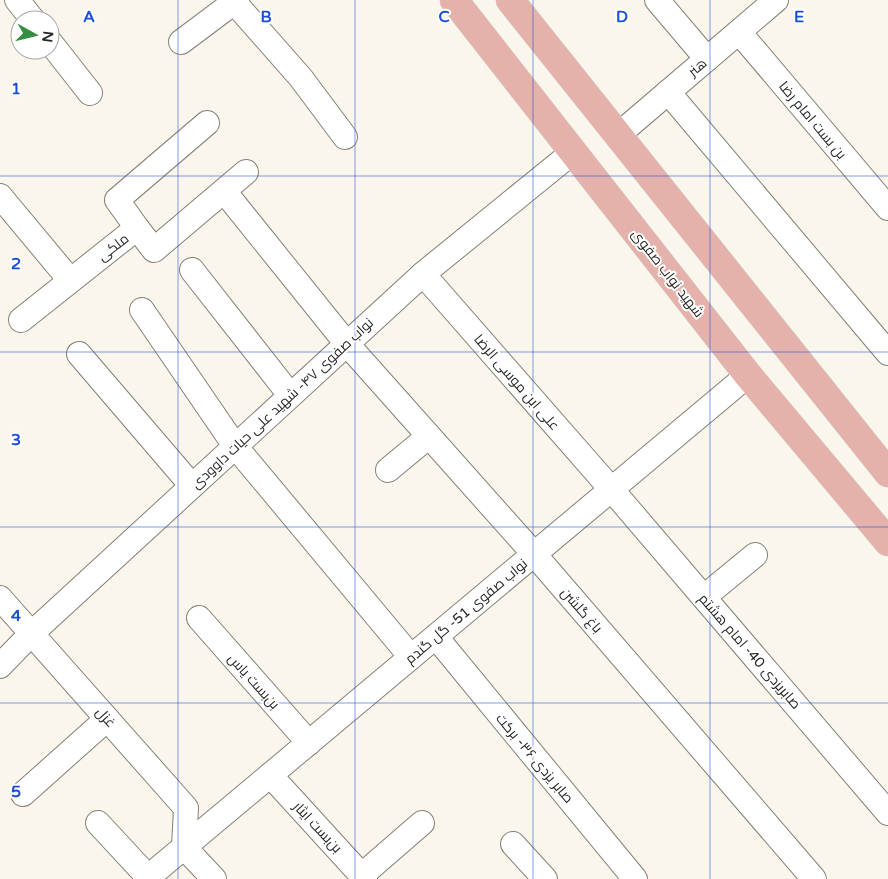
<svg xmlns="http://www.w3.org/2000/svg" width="888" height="879" font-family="'Varela Round',Cairo,sans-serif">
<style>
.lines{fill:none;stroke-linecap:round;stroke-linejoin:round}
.minor-casing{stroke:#848077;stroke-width:26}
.major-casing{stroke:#d4d4d3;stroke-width:29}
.minor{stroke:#fff;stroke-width:24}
.major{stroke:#e5b1ab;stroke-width:28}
.grid{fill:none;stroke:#1d4ed8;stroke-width:1;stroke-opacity:0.55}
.labels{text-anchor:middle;stroke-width:4;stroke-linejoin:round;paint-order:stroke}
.street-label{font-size:14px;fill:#272622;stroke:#fff}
.grid-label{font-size:16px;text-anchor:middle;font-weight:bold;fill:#1d4ed8;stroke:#fff;stroke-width:4;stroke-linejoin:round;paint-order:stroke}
</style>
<rect width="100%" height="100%" fill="#fbf6ec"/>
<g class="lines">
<g class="minor-casing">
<g id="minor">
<polyline points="17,0 33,20"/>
<polyline points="657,0 707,59"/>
<polyline points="234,2 301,78 345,137"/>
<polyline points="739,32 888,208"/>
<polyline points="50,42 90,93"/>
<polyline points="181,42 237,0"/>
<polyline points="668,92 888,353"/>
<polyline points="618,135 776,0"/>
<polyline points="224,191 347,344 534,554 814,879"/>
<polyline points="0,196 70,280"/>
<polyline points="137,228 117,200 207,123"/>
<polyline points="192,270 290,395"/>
<polyline points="423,274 612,490 888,813"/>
<polyline points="142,310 235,446 411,657"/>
<polyline points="21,320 137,228 154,250 246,172"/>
<polyline points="79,354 192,486"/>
<polyline points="388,470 429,436"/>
<polyline points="704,597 755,555"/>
<polyline points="0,598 186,808 184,847"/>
<polyline points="199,618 309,743"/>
<polyline points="436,637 635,879"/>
<polyline points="0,666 31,634 423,274 573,152"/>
<polyline points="270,775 365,879"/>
<polyline points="23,794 107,719"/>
<polyline points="98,823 148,877"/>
<polyline points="513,844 545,879"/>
<polyline points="184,847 214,879"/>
<polyline points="362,875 422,823"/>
<polyline points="146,879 748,375"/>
</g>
</g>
<g class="major-casing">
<g id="major">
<polyline points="454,0 748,375 888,542"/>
<polyline points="510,0 888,473"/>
</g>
</g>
<use href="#minor" class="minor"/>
<use href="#major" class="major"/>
</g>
<path class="grid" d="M178,0V879M355,0V879M533,0V879M710,0V879M0,176H888M0,352H888M0,527H888M0,703H888"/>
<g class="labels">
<g class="street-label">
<text transform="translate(697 67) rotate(-40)" y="5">هنر</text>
<text transform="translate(813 120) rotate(50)" y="5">بن بست امام رضا</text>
<text transform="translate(113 247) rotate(-38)" y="5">ملکی</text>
<text transform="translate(668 273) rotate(52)" y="5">شهید نواب صفوی</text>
<text transform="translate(517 382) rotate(49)" y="5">علی ابن موسی الرضا</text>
<text transform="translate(282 403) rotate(-43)" y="5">نواب صفوی ۴۷- شهید علی حیات داوودی</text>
<text transform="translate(582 610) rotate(49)" y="5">باغ گلشن</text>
<text transform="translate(466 611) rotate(-40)" y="5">نواب صفوی 51- گل گندم</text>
<text transform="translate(750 651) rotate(49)" y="5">صابریزدی 40- امام هشتم</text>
<text transform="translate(254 681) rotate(48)" y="5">بن‌بست یاس</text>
<text transform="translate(106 717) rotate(48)" y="5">غزل</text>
<text transform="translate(535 758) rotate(50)" y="5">صابر یزدی ۳۶- برکت</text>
<text transform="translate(318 827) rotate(47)" y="5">بن‌بست ایثار</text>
</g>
</g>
<g class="grid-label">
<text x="89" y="22">A</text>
<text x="266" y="22">B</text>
<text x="444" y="22">C</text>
<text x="622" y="22">D</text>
<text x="799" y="22">E</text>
<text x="16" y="94">1</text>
<text x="16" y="269">2</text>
<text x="16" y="445">3</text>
<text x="16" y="621">4</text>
<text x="16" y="797">5</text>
</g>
<g transform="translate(35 35) rotate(98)"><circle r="24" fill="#ffffff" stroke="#a9a8a7"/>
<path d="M0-4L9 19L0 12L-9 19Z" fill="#348e3f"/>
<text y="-8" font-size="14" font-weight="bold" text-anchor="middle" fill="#272622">N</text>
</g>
</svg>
